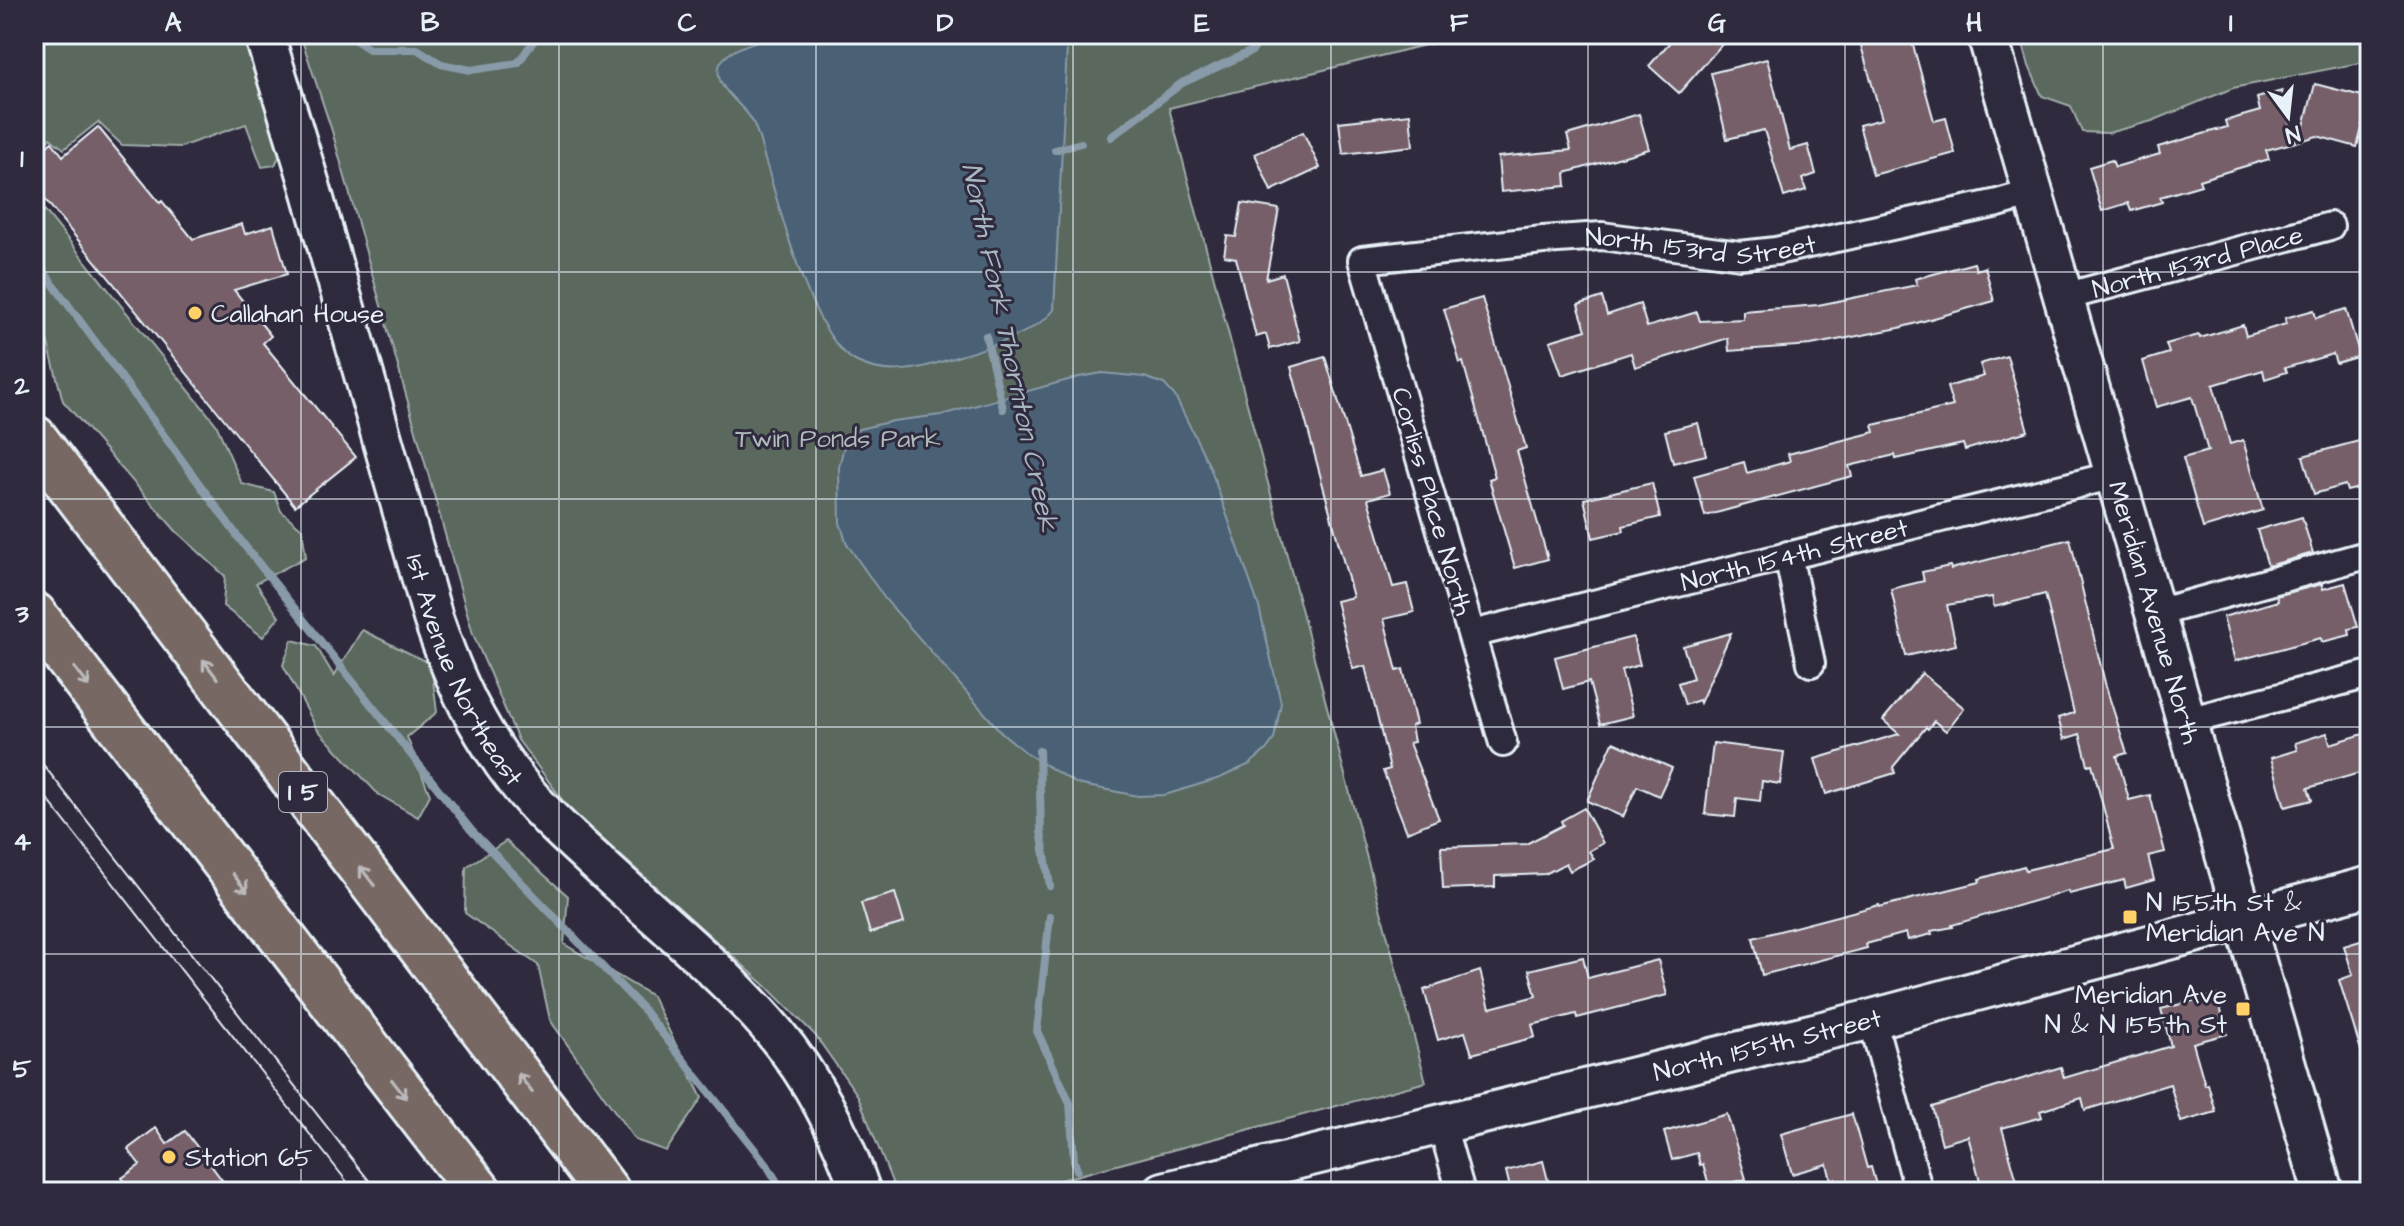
<svg xmlns="http://www.w3.org/2000/svg" width="2404" height="1226" viewBox="0 0 2404 1226" font-family="'Architects Daughter',sans-serif">
<style>
.green{fill:#5a675d;stroke:#a1acaa;stroke-width:2}
.water{fill:#4a6174;stroke:#899ba9;stroke-width:2}
.lines{fill:none;stroke-linecap:round;stroke-linejoin:round}
.stream{stroke:#899ba9;stroke-width:8}
.building{fill:#765e68;stroke:#e8f1f8;stroke-width:2}
.street-casing{stroke:#e8f1f8;stroke-width:32}
.secondary-casing{stroke:#e8f1f8;stroke-width:44}
.highway-casing{stroke:#e8f1f8;stroke-width:50}
.street{stroke:#2f2a3d;stroke-width:26}
.secondary{stroke:#2f2a3d;stroke-width:38}
.highway{stroke:#776864;stroke-width:44}
.tram{stroke:#e8f1f8;stroke-width:2}
.oneway{stroke:#bbbabd}
.grid{fill:none;stroke:#e8f1f8;stroke-width:2;stroke-opacity:0.55}
.poi-dot{fill:#ffd166;stroke:#2f2a3d;stroke-width:3}
.labels{text-anchor:middle;stroke-width:6;stroke-linejoin:round;paint-order:stroke}
.shield{fill:#2f2a3d;stroke:#b0b5c0;stroke-width:2}
.shield-label{font-size:24px;font-weight:bold;fill:#e8f1f8}
.street-label{font-size:26px;fill:#e8f1f8;stroke:#2f2a3d}
.poi-label{font-size:26px;fill:#e8f1f8;stroke:#2f2a3d;text-anchor:start}
.park-label{font-size:26px;fill:#afbaba;stroke:#2f2a3d}
.water-label{font-size:28px;font-style:italic;fill:#a9b7c3;stroke:#2f2a3d}
.neatline{fill:none;stroke:#e8f1f8;stroke-width:3}
.grid-label{font-size:26px;text-anchor:middle;font-weight:bold;fill:#e8f1f8}
</style>
<rect width="100%" height="100%" fill="#2f2a3d"/>
<filter id="ink" filterUnits="userSpaceOnUse"><feTurbulence type="fractalNoise" baseFrequency=".0125" numOctaves="2"/><feDisplacementMap in="SourceGraphic" scale="16" xChannelSelector="R" yChannelSelector="G"/><feConvolveMatrix kernelMatrix="1 2 1 2 8 2 1 2 1" color-interpolation-filters="sRGB"/></filter>
<g filter="url(#ink)">
<g class="green">
<path d="M34,34H243L283,148L275,165L262,167L246,124L180,147L122,145L98,122L64,149L50,138L34,151Z"/>
<path d="M300,34H1470L1169,108L1426,1082L1016,1192H896L858,1096L815,1035L765,985L570,810L518,740L473,634L332,131Z"/>
<path d="M2020,34H2370V67L2364,62L2233,88L2152,121L2108,133L2082,132L2071,106L2042,96L2029,66Z"/>
<path d="M34,197L216,424L242,484L274,492L281,511L302,529L306,557L256,583L279,617L263,637L223,606L225,576L176,531L63,401L44,328L34,317Z"/>
<path d="M362,630L431,664L437,712L407,737L430,795L418,817L378,794L317,729L283,665L292,640L316,646L334,676Z"/>
<path d="M506,841L568,896L564,944L652,996L702,1098L666,1151L635,1140L550,1020L538,965L465,913L466,867Z"/>
</g>
<g class="water">
<path d="M781,34H1063L1067,47L1054,310C1034,335 980,350 950,359C919,370 885,377 855,361C811,337 781,211 766,163C762,150 759,134 753,122C745,105 714,89 719,67C723,48 765,39 781,34Z"/>
<path d="M1102,373L1144,377L1164,384L1175,396L1210,467L1259,607L1281,703L1274,739L1266,750L1250,764L1220,778L1165,795L1138,796L1077,784L1029,755L1001,732L885,599L847,544L840,523L839,467L845,442L849,436L859,429L893,421L941,415L1079,377Z"/>
</g>
<g class="lines">
<g class="stream">
<path d="M346,34L369,49H417L441,64L471,70L518,63L535,39L544,34"/>
<path d="M1111,137L1182,83L1252,51L1266,34"/>
<path d="M1055,150L1081,143"/>
<path d="M34,258L244,545L471,830L642,1008L767,1165L783,1192"/>
<path d="M986,336L1003,409"/>
<path d="M1039,751L1041,831L1050,886"/>
<path d="M1050,916L1037,1031L1070,1103L1074,1161L1077,1170"/>
</g>
</g>
<g class="building">
<path d="M1677,34H1731L1679,93L1649,66Z"/>
<path d="M1876,34H1910L1934,121L1946,118L1955,153L1873,175L1859,125L1882,119L1859,39Z"/>
<path d="M1767,59L1790,150L1808,145L1816,174L1802,179L1806,190L1784,197L1764,130L1727,139L1711,73Z"/>
<path d="M2315,84L2370,98L2357,147L2317,136L2300,141Z"/>
<path d="M2282,91L2296,142L2266,150L2269,159L2199,180L2201,185L2160,197L2162,202L2131,211L2128,203L2102,211L2089,167L2112,160L2115,167L2160,154L2158,147L2227,127L2225,121L2260,111L2257,98Z"/>
<path d="M1410,114L1413,146L1343,154L1339,122Z"/>
<path d="M1639,114L1649,149L1565,173L1566,186L1501,192L1498,157L1571,150L1567,135Z"/>
<path d="M98,127L160,203L162,201L193,239L242,224L245,234L273,225L287,274L234,290L271,336L263,343L356,457L295,506L34,186V157L52,142L63,156Z"/>
<path d="M1303,132L1320,168L1271,191L1255,154Z"/>
<path d="M1242,203L1279,209L1266,279L1283,274L1300,341L1270,349L1266,334L1256,337L1236,258L1224,256L1227,236L1236,237Z"/>
<path d="M1974,263L1976,270L1985,267L1994,301L1899,328L1811,345L1729,351L1728,338L1635,367L1631,353L1562,375L1550,341L1586,330L1578,305L1602,297L1607,315L1640,304L1647,327L1697,312L1700,321L1743,319V311L1818,305L1917,285L1915,279Z"/>
<path d="M1482,298L1526,448L1517,451L1548,559L1515,568L1489,479L1495,477L1463,362L1460,363L1444,309Z"/>
<path d="M2346,309L2360,356L2336,363L2333,354L2285,368L2287,372L2265,379L2263,370L2213,385L2230,444L2243,440L2263,510L2203,528L2183,458L2208,451L2192,397L2156,407L2143,361L2169,353L2166,344L2199,335L2200,338L2243,325L2246,336L2286,324L2285,318L2314,310L2316,318Z"/>
<path d="M2007,356L2028,431L1965,450L1963,444L1896,459L1895,455L1849,466L1852,476L1705,516L1694,476L1744,462L1747,473L1790,461L1788,454L1875,432L1873,425L1953,406L1947,387L1984,376L1980,364Z"/>
<path d="M1325,357L1361,476L1383,470L1390,493L1368,499L1393,587L1407,584L1414,612L1384,619L1397,671L1403,669L1416,724L1411,726L1414,742L1409,743L1439,819L1407,832L1383,771L1390,769L1365,666L1353,669L1336,601L1353,597L1291,367Z"/>
<path d="M1698,423L1706,455L1673,463L1665,431Z"/>
<path d="M2370,438V485L2347,491L2345,485L2314,494L2303,456Z"/>
<path d="M1652,483L1660,517L1623,526L1624,531L1593,538L1584,499Z"/>
<path d="M2302,517L2313,553L2268,566L2257,530Z"/>
<path d="M2070,539L2106,687L2127,753L2117,756L2129,800L2150,795L2165,852L2148,856L2154,880L2126,888L2124,880L2069,894L2068,891L1952,925L1953,927L1931,931L1932,934L1908,940L1906,933L1866,944L1867,948L1762,975L1753,938L1879,905V907L1980,882L1979,879L2024,866L2026,870L2114,849L2092,764L2088,765L2080,734L2064,739L2058,718L2074,713L2045,594L1994,607L1992,597L1947,605L1956,645L1906,656L1891,589L1924,581L1922,572L1950,566L1951,569Z"/>
<path d="M2345,583L2358,627L2349,629L2350,635L2322,642L2321,638L2235,661L2223,617L2278,601L2276,596L2322,584L2323,589Z"/>
<path d="M1731,633L1700,703L1699,700L1685,705L1678,683L1693,678L1683,646Z"/>
<path d="M1633,637L1640,665L1621,670L1633,716L1600,724L1589,682L1563,689L1555,657Z"/>
<path d="M1922,673L1964,708L1946,731L1934,721L1928,729L1926,727L1893,767L1895,773L1826,794L1815,759L1899,734L1883,720Z"/>
<path d="M2370,732V770L2308,788L2312,800L2285,807L2271,758L2297,750L2295,743L2327,733L2330,744Z"/>
<path d="M1613,742L1672,768L1659,796L1637,786L1623,817L1587,801Z"/>
<path d="M1713,743L1784,752L1780,784L1762,781L1760,801L1737,798L1735,817L1705,814Z"/>
<path d="M1584,808L1603,843L1589,851L1594,859L1570,871L1566,863L1545,874L1495,876V887L1443,889L1441,847L1526,844L1563,825L1561,821Z"/>
<path d="M895,893L904,923L870,933L861,903Z"/>
<path d="M2370,938V1063H2365L2339,980L2353,975L2344,946Z"/>
<path d="M1583,957L1588,978L1658,960L1667,995L1577,1018L1576,1014L1532,1025L1535,1037L1472,1054L1465,1032L1438,1040L1424,990L1480,971L1490,1008L1536,996L1529,970Z"/>
<path d="M2217,995L2227,1034L2193,1043L2205,1085L2208,1084L2216,1112L2181,1122L2170,1084L2085,1110L2082,1098L2040,1111L2042,1117L2002,1128L2020,1192H1983L1968,1136L1942,1144L1932,1107L2061,1067L2064,1078L2171,1046L2161,1009Z"/>
<path d="M1727,1114L1746,1179L1710,1189L1703,1164L1700,1165L1697,1153L1672,1160L1664,1132Z"/>
<path d="M1852,1114L1867,1168L1871,1167L1878,1192H1839L1835,1179L1831,1180L1827,1164L1792,1174L1781,1134Z"/>
<path d="M156,1128L167,1144L185,1131L231,1192H133L122,1178L140,1165L128,1149Z"/>
<path d="M1543,1161L1551,1192H1511L1506,1171Z"/>
</g>
<g class="lines">
<g class="street-casing">
<g id="street">
<path id="s1" d="M2064,297L2330,226"/>
<path d="M1788,555L1811,663"/>
<path d="M2156,613L2370,554"/>
<path id="s2" d="M1472,634L2115,475"/>
<path d="M2187,721L2370,674"/>
<path id="s3" d="M1503,743L1362,260L1543,240L1602,236L1740,255L1776,251L1998,203L2033,193"/>
<path d="M1872,1019L1919,1192"/>
<path d="M1442,1125L1461,1192"/>
</g>
</g>
<g class="secondary-casing">
<g id="secondary">
<path id="s4" d="M264,34L310,185L433,618C455,682 477,730 519,784C545,817 578,845 609,874C665,925 726,975 775,1033C813,1079 842,1136 861,1192"/>
<path id="s5" d="M1987,34L2323,1192"/>
<path id="s6" d="M1163,1192L1872,1019L2370,886"/>
</g>
</g>
<g class="highway-casing">
<g id="highway">
<path d="M34,438L607,1192"/>
<path d="M34,615L479,1192"/>
</g>
</g>
<use href="#street" class="street"/>
<use href="#secondary" class="secondary"/>
<use href="#highway" class="highway"/>
<g class="tram">
<path d="M34,753L378,1192"/>
<path d="M34,782L355,1192"/>
</g>
</g>
<defs><path id="oneway-shaft" d="M-6 0H5M1.5-3L5.5 0L1.5 3" fill="none" stroke-width="1.6" stroke-linecap="round" stroke-linejoin="round" transform="scale(2)"/></defs>
<g class="oneway">
<use href="#oneway-shaft" transform="translate(210 669) rotate(-127)"/>
<use href="#oneway-shaft" transform="translate(82 677) rotate(52)"/>
<use href="#oneway-shaft" transform="translate(367 876) rotate(-127)"/>
<use href="#oneway-shaft" transform="translate(240 883) rotate(52)"/>
<use href="#oneway-shaft" transform="translate(525 1083) rotate(-127)"/>
<use href="#oneway-shaft" transform="translate(399 1089) rotate(52)"/>
</g>
</g>
<path class="grid" d="M301,34V1192M559,34V1192M816,34V1192M1073,34V1192M1331,34V1192M1588,34V1192M1845,34V1192M2103,34V1192M34,272H2370M34,499H2370M34,727H2370M34,954H2370"/>
<g class="poi-dot">
<circle cx="195" cy="313" r="8"/>
<rect x="2122" y="909" width="16" height="16" rx="4"/>
<rect x="2235" y="1001" width="16" height="16" rx="4"/>
<circle cx="169" cy="1157" r="8"/>
</g>
<g class="labels">
<rect class="shield" x="279" y="772" width="48" height="40" rx="6"/>
<g class="shield-label">
<text x="303" y="800">I 5</text>
</g>
<g class="street-label">
<text dy="9" stroke="none"><textPath href="#s3" startOffset="844">North 153rd Street</textPath></text>
<text dy="9" stroke="none"><textPath href="#s1" startOffset="138">North 153rd Place</textPath></text>
<text transform="translate(1433 501) rotate(74)" y="9">Corliss Place North</text>
<text dy="9" stroke="none"><textPath href="#s2" startOffset="332">North 154th Street</textPath></text>
<text dy="9" stroke="none"><textPath href="#s5" startOffset="602">Meridian Avenue North</textPath></text>
<text dy="9" stroke="none"><textPath href="#s4" startOffset="668">1st Avenue Northeast</textPath></text>
<text dy="9" stroke="none"><textPath href="#s6" startOffset="622">North 155th Street</textPath></text>
</g>
<g class="poi-label">
<text x="211" y="322">Callahan House</text>
<text x="2146" y="911">N 155th St &amp;<tspan x="2146" dy="30">Meridian Ave N</tspan></text>
<text x="2227" y="1003" text-anchor="end">Meridian Ave<tspan x="2227" dy="30">N &amp; N 155th St</tspan></text>
<text x="185" y="1166">Station 65</text>
</g>
<g class="park-label">
<text x="838" y="447">Twin Ponds Park</text>
</g>
<g class="water-label">
<text transform="translate(1011 347) rotate(78)" y="10">North Fork Thornton Creek</text>
</g>
</g>
<rect width="2404" height="1226" fill="none" stroke="#2f2a3d" stroke-width="88"/>
<g transform="translate(2288 116) rotate(165)" stroke="#2f2a3d" stroke-width="6" paint-order="stroke">
<path d="M0-6L14 30L0 20L-14 30Z" fill="#e8f1f8"/>
<text y="-12" font-size="22" font-weight="bold" text-anchor="middle" fill="#e8f1f8">N</text>
</g>
<rect x="44" y="44" width="2316" height="1138" class="neatline"/>
<g class="grid-label">
<text x="173" y="31">A</text>
<text x="430" y="31">B</text>
<text x="687" y="31">C</text>
<text x="945" y="31">D</text>
<text x="1202" y="31">E</text>
<text x="1459" y="31">F</text>
<text x="1717" y="31">G</text>
<text x="1974" y="31">H</text>
<text x="2231" y="31">I</text>
<text x="22" y="167">1</text>
<text x="22" y="394">2</text>
<text x="22" y="622">3</text>
<text x="22" y="850">4</text>
<text x="22" y="1077">5</text>
</g>
</svg>
